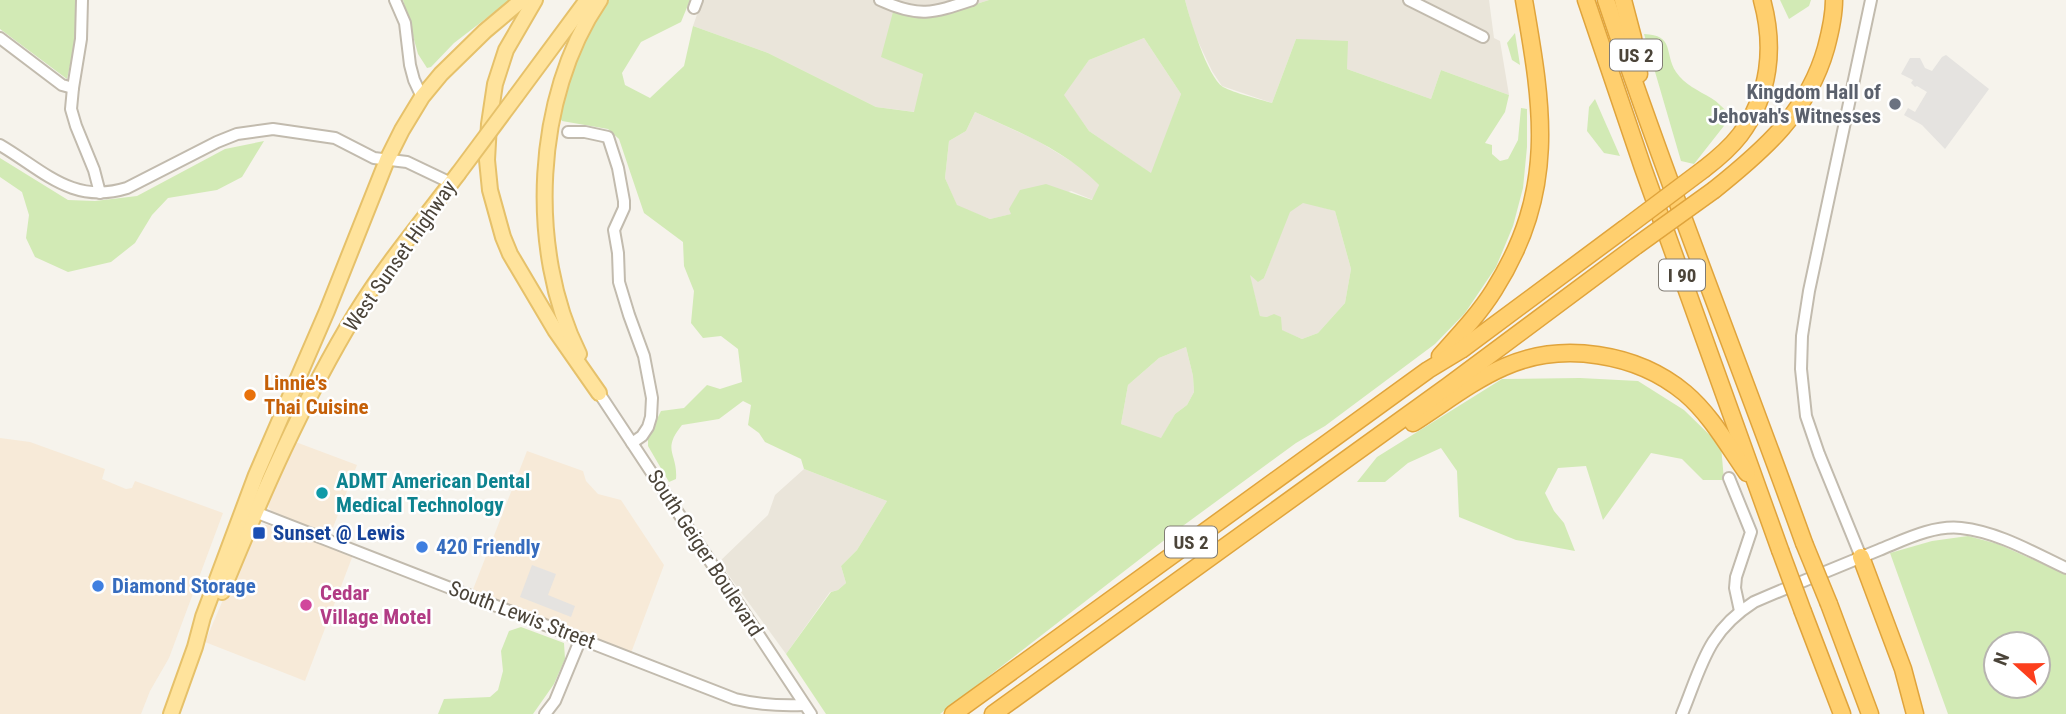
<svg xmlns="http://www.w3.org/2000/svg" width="2066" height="714" viewBox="0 0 2066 714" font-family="'Roboto Condensed',sans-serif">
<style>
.residential{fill:#eae5da}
.commercial{fill:#f7ead8}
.green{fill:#d2eab5;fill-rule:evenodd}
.parking{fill:#e5e3e0}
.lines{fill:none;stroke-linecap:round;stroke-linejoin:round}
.minor-casing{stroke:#c2bbae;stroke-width:14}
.major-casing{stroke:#e6c16a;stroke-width:18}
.highway-casing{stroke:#e0a43c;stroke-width:19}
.minor{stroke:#fff;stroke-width:10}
.major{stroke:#ffe39c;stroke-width:14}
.highway{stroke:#ffcf6e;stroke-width:16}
.major-bridge-casing{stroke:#e6c16a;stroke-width:18;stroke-linecap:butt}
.highway-bridge-casing{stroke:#e0a43c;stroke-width:19;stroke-linecap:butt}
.major-bridge{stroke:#ffe39c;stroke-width:14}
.highway-bridge{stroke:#ffcf6e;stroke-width:16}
.worship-dot{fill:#6b7280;stroke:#fff;stroke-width:2.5}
.food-dot{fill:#e8710a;stroke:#fff;stroke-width:2.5}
.culture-dot{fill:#0f9aa8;stroke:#fff;stroke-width:2.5}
.transit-dot{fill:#1a4fb4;stroke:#fff;stroke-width:2.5}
.shop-dot{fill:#3f7fe0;stroke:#fff;stroke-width:2.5}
.hotel-dot{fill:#d1479c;stroke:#fff;stroke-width:2.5}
.labels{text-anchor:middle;stroke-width:5;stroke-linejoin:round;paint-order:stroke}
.shield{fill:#fff;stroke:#817c74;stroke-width:2}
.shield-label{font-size:19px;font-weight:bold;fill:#4b4439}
.worship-label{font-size:21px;font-weight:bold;fill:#5b616d;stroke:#fff;text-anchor:end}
.street-label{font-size:21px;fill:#4b4439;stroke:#fff}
.food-label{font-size:21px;font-weight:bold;fill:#c56008;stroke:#fff;text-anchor:start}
.culture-label{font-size:21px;font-weight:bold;fill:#0d838f;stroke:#fff;text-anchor:start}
.transit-label{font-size:21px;font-weight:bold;fill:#164399;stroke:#fff;text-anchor:start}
.shop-label{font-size:21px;font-weight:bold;fill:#366cbe;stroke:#fff;text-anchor:start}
.hotel-label{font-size:21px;font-weight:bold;fill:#b23c85;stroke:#fff;text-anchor:start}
</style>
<rect width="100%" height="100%" fill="#f6f3ec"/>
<g class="residential">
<path d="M702,0H989L945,14L918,17L923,74L915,112L876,107L768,53L693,26Z"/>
<path d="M1185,0H1489L1494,38L1500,41L1509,95L1441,70L1431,99L1347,69L1296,39L1272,103L1222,86L1212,71L1194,33Z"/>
<path d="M1144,38L1181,94L1152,174L1089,131L1063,95L1089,60Z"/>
<path d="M975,112L1038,141L1084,169L1099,185L1093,200L1071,191L1012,214L990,219L957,206L945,178L949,141L966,131Z"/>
<path d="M1303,202L1335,211L1351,269L1345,303L1318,333L1302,339L1281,330L1267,317L1260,316L1249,274L1264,278L1289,212Z"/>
<path d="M1186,347L1193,376L1194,392L1187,405L1175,414L1161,439L1121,424L1128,385L1159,358Z"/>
<path d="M804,469L887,501L857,550L841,566L846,583L838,590L830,592L786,654L719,562L768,515L775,495Z"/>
</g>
<g class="commercial">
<path d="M0,438L30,442L105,469L102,479L126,489L132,488L135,481L223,513L169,658L150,691L141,714H0Z"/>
<path d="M293,441L357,465L329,538L275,515L269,508L268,502Z"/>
<path d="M527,451L583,471L586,481L598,494L621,500L664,565L631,653L472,592Z"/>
<path d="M260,525H268L353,555L305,681L205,642L231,581L256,527Z"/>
</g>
<g class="green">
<path d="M0,0H77L76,39L67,79L0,29Z"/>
<path d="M403,0H510L454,43L431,67L427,68L418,54Z"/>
<path d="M607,0H690L681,22L641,42L622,73L625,85L650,98L684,66L693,26L768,53L876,107L914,112L923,74L881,57L893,12L918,17L945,14L989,0H1185C1190,19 1207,76 1223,87C1234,93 1259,99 1272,103L1296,39L1348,41L1347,69L1431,99L1441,70L1509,95L1505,112L1485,143L1492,145V154L1500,161L1508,159L1518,140L1521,108L1527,109V147L1523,188L1513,226L1496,267L1465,313L1435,344L1325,426L1296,443L1180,528L940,714H826L786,654L831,592L838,590L846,583L841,566L857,550L887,501L804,469L801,459L765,442L759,433L748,425L751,405L743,401L719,419L682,425C661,451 678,453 676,479L669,482L648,446V437L661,411L684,408L707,385L720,389L742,382L738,349L721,336L703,338L691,323L694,291L684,266L683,242L644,213L619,139L608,129L562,121L558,115C570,71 582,38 607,0ZM1144,38L1181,94L1151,173L1089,131L1064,95L1089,60ZM975,112C1019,132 1065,150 1099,185L1092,200L1046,184L1020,190L1009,209L1011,214L990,219L957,205L945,178L949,141L966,131ZM1303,203L1335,211L1351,269L1345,303L1318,333L1302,339L1282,330L1281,317L1274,314L1267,317L1260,316L1250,275L1258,282L1264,278L1290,212ZM1186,347L1193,376L1194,392L1187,405L1175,414L1161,438L1121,424L1128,385L1159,358Z"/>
<path d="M1780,0H1811L1809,6L1789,19Z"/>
<path d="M1515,33L1520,65L1512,60L1507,43Z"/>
<path d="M1644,34C1675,35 1664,53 1676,72C1684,84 1699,91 1711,98C1718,102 1723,108 1728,113L1727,122L1694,164L1681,161Z"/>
<path d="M1595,99L1620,156L1604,153L1587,131L1589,107Z"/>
<path d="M264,141L242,177L217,190L168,198L152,215L135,243L111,262L68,272L35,257L26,238L29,215L22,192L0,177V158L68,200L95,201L137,196L225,149Z"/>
<path d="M1580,378L1638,381L1684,410L1721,446L1724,480H1703L1682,459L1651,453L1603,520L1586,466L1558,468L1545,493L1554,511L1564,523L1575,551L1516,540L1459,517L1457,471L1441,448L1408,463L1385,482H1357L1377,457L1502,379Z"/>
<path d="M1968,536L1998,544L2066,574V714H1948L1890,553L1932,541ZM1996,644H2038V686H1996Z"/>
<path d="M521,627L564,643L565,659L554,684L533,714H438L444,699L490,697L498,690L503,671L501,651L509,631Z"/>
</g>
<g class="parking">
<path d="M1946,55L1989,89L1945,149L1922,125L1904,115L1908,108L1915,112L1927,92L1917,86L1915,87L1911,83L1913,80L1901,74L1910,58H1920L1925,68L1932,71L1942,57Z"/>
<path d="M532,565L556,574L548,595L575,606L571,617L520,597Z"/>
</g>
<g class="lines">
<g class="minor-casing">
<g id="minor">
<path d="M82,0L81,39L73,88L71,109L76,126L94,170L100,193"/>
<path d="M395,0L405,23L410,65L414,80L422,97"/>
<path d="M880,0C919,18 933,13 972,0"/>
<path d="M1409,0L1483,37"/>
<path d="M694,8L697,0"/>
<path d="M0,38L62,85L73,88"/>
<path d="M568,132H585L608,137L618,168L624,201V208L614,230L618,253L619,282L629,315L644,356L652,398L651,417L648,427L642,436L632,443"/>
<path d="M0,145C43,170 72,205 127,188L217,142L237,134L273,129L335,138L374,158L407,162L451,183"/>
<path d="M599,393L811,714"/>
<path d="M1729,478L1751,532L1736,577L1735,588L1740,611"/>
<path d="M250,510L735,699C759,705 780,706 804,705"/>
<path d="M1861,557L1819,454L1806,416L1801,369L1802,336L1809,291L1871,0"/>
<path d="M545,714L555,701L581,638"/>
<path d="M1682,714C1702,665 1707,632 1754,602C1796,584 1837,567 1879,550C1904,540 1933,525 1961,528C1998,532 2032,552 2066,568"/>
</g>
</g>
<g class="major-casing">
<g id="major">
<path d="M535,0L506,50L495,84L489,124L487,160L490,190L503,237L510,254L555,330L599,393"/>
<path d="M516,96L587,0"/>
<path d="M579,354C527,250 534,96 600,0"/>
<path d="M222,592C261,497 303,400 356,313C386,264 423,220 458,174"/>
<path d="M171,714L195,647L203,617L256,475L327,311L387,160L402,130L422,97L441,74L485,31L522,0"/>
</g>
</g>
<g class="highway-casing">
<g id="highway">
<path d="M1586,0L1643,168L1780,550"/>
<path d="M1606,0C1667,183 1739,362 1804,543"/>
<path d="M1623,0L1633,38L1639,74"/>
<path d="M1704,169C1717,159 1730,148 1740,135C1770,95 1775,47 1762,0"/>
<path d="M1714,190C1764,150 1808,112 1826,48C1830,33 1834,16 1834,0"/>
<path d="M1440,356C1459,335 1479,314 1494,290C1557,190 1543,109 1524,0"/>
<path d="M1413,423C1443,404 1472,381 1504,367C1562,341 1637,353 1685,393C1711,415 1728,446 1747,473"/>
<path d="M1861,557L1903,669L1915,714"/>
<path d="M1829,604L1870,714"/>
<path d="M1803,612L1842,714"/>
<path d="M953,714L1428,370L1461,350L1624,229"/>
<path d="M993,714L1448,386L1636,246"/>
</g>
</g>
<use href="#minor" class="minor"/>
<use href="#major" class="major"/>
<use href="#highway" class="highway"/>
<g class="major-bridge-casing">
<path id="major-bridge" d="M458,174L516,96"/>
</g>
<g class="highway-bridge-casing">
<g id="highway-bridge">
<path d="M1624,229L1704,169"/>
<path d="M1636,246L1714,190"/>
<path d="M1804,543L1829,604"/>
<path d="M1780,550L1803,612"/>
</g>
</g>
<use href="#major-bridge" class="major-bridge"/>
<use href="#highway-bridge" class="highway-bridge"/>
</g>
<circle class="worship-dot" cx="1895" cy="104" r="7"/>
<circle class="food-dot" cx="250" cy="395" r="7"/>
<circle class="culture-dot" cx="322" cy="493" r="7"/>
<rect class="transit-dot" x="252" y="526" width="14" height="14" rx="3.5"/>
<g class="shop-dot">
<circle cx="422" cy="547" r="7"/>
<circle cx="98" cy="586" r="7"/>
</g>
<circle class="hotel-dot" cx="306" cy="605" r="7"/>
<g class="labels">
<g class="shield">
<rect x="1610" y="39.5" width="52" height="31" rx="5"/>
<rect x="1659" y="259.5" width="46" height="31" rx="5"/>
<rect x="1165" y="526.5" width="52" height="31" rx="5"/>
</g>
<g class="shield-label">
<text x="1636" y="62">US 2</text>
<text x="1682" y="282">I 90</text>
<text x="1191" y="549">US 2</text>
</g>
<g class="worship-label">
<text x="1881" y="99">Kingdom Hall of<tspan x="1881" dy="24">Jehovah's Witnesses</tspan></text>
</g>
<g class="street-label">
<text transform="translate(400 256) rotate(-55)" y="7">West Sunset Highway</text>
<text transform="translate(705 553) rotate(57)" y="7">South Geiger Boulevard</text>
<text transform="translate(522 615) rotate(21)" y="7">South Lewis Street</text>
</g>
<g class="food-label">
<text x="264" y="390">Linnie's<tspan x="264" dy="24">Thai Cuisine</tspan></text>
</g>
<g class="culture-label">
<text x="336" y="488">ADMT American Dental<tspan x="336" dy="24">Medical Technology</tspan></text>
</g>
<g class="transit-label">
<text x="273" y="540">Sunset @ Lewis</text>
</g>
<g class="shop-label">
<text x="436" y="554">420 Friendly</text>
<text x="112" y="593">Diamond Storage</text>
</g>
<g class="hotel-label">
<text x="320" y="600">Cedar<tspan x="320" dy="24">Village Motel</tspan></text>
</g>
</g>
<g transform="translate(2017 665) rotate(291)"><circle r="33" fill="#ffffff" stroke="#b7b4b0" stroke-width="2"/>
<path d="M0-5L12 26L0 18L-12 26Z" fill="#fc3f1d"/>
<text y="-10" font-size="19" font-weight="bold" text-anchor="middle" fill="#4b4439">N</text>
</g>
</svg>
